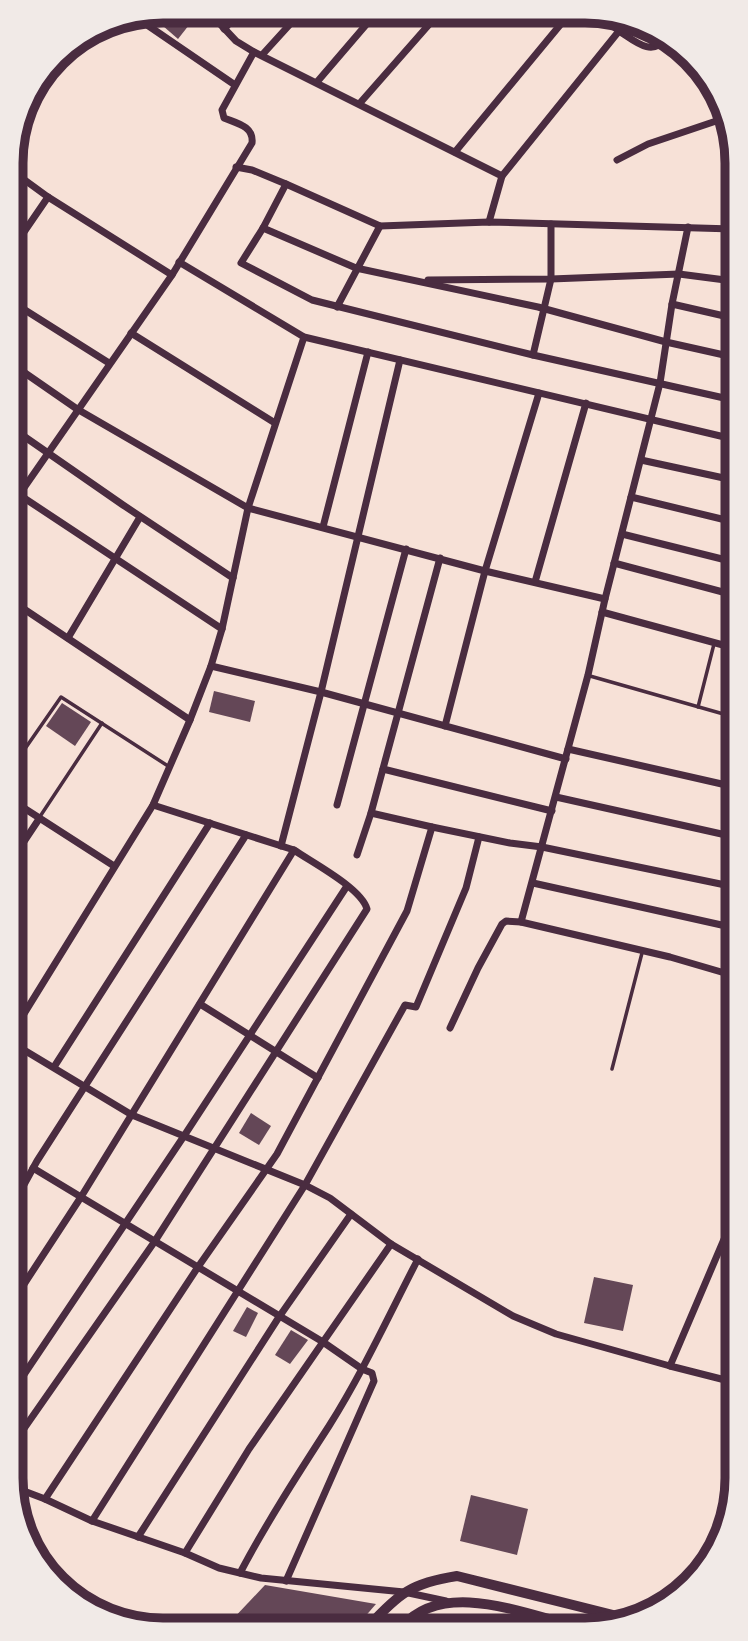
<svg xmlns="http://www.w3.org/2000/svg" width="748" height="1641" viewBox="0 0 748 1641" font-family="Jost,sans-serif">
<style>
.building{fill:#644757}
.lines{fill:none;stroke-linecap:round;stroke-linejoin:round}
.service{stroke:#4a2c40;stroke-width:3.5}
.minor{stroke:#4a2c40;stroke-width:7}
.secondary{stroke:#4a2c40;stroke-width:10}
.rim{fill:none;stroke:#4a2c40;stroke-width:9}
</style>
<rect width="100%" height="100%" fill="#f7e1d7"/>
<g class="building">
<path d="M163,10L200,11L178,39L155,19Z"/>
<path d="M214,691L255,701L250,722L209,712Z"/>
<path d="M62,703L91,722L75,746L46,726Z"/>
<path d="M251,1113L271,1126L259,1145L239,1133Z"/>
<path d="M594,1277L633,1285L623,1331L584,1323Z"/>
<path d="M247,1307L258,1313L246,1337L233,1331Z"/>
<path d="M291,1330L308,1340L290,1364L275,1355Z"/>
<path d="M471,1495L528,1509L517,1555L460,1541Z"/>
<path d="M265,1585L376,1604L356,1627H245L230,1622Z"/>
</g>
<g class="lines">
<g class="service">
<path d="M590,676L734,717"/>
<path d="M698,707L714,644"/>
<path d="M13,766L61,697L168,766"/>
<path d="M39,818L102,723"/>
<path d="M612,1069L642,953"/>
<path d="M735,1380L737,1372"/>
</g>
<g class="minor">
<path d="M208,11L236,41L254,52L502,176L489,222"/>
<path d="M134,16L235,85"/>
<path d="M224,29L241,11"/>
<path d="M619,31C635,41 651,57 666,39"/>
<path d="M262,55L302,11"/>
<path d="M317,82L377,12"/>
<path d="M360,103L440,12"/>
<path d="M455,152L570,13"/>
<path d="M617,160L648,144L728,117"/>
<path d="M236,167L252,170L286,184L380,226L489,222L733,229"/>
<path d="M11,170L48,197L172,275"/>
<path d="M502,176L619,31L597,13"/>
<path d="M286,184L263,228L241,263L312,300L533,355L733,400"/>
<path d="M263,228L356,268L538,307L666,342L733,357"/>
<path d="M11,251L48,197"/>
<path d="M179,262L304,337L733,439"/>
<path d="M428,280L551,279L679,274L733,281"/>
<path d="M672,304L733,318"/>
<path d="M337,307L380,226"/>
<path d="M25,310L109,363"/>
<path d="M131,333L275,423"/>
<path d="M533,355L551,279V224"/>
<path d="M12,364L77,409L248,508L485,571L605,599L588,675L521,922"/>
<path d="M12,428L123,505L233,578"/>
<path d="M641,460L733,480"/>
<path d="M12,490L222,629"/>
<path d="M631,497L734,522"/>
<path d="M12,505L172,275L252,143C254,126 236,123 224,118L222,110L254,52"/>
<path d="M323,527L368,352"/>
<path d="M622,534L734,562"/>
<path d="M614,563L734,595"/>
<path d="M535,582L586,403"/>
<path d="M605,599L660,383L672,304L688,227"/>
<path d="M12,601L190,720"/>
<path d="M602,612L734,648"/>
<path d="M68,638L140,517"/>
<path d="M211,666L321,692L566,759"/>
<path d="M445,726L485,571L539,393"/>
<path d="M568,749L735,787"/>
<path d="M383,769L552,811"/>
<path d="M556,797L735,837"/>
<path d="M13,801L114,866"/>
<path d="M153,805L294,850L81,1197L323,1342L249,1449L185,1553L219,1568L261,1578L404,1592L446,1601"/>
<path d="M337,805L406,549"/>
<path d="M432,827L510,843L542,847L735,887"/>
<path d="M281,846L321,692L400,360"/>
<path d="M357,855L371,813L440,558"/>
<path d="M13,858L39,819"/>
<path d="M533,883L735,928"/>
<path d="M200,1004L318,1078"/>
<path d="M450,1028L478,968L502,924L506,921L521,922L670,957L735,976"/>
<path d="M14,1030L153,805L190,720L211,666L222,629L248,508L304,337"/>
<path d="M14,1044L132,1115L305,1185L330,1198L391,1244L513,1316L556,1334L670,1366"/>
<path d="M54,1067L210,823"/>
<path d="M15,1201L37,1161L246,835"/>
<path d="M736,1211L670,1366L737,1383"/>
<path d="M15,1298L81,1197L33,1168"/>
<path d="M15,1388L184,1136L347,886"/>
<path d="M16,1440L155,1241L367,909C361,888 313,863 294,850"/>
<path d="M16,1488L45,1499L92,1521L185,1553"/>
<path d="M45,1499L198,1267L277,1154L407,911L432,827L371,813"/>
<path d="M92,1521L305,1185L405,1005L416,1007L466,888L479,837"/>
<path d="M138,1537L279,1317L351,1214"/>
<path d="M240,1573C267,1522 298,1474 329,1426C363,1372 389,1315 418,1259"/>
<path d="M286,1581L374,1381L372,1373L362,1369L323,1342L391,1244"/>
</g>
<g class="secondary">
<path d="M369,1626C399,1593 412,1583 457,1576L633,1620"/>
<path d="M403,1626C443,1580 522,1613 571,1625"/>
</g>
</g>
<path d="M0 0H748V1641H0ZM163 23H585A140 140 0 0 1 725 163V1478A140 140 0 0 1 585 1618H163A140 140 0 0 1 23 1478V163A140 140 0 0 1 163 23Z" fill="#f1eae7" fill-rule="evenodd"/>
<path class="rim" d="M163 23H585A140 140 0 0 1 725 163V1478A140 140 0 0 1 585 1618H163A140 140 0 0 1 23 1478V163A140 140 0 0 1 163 23Z"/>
</svg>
